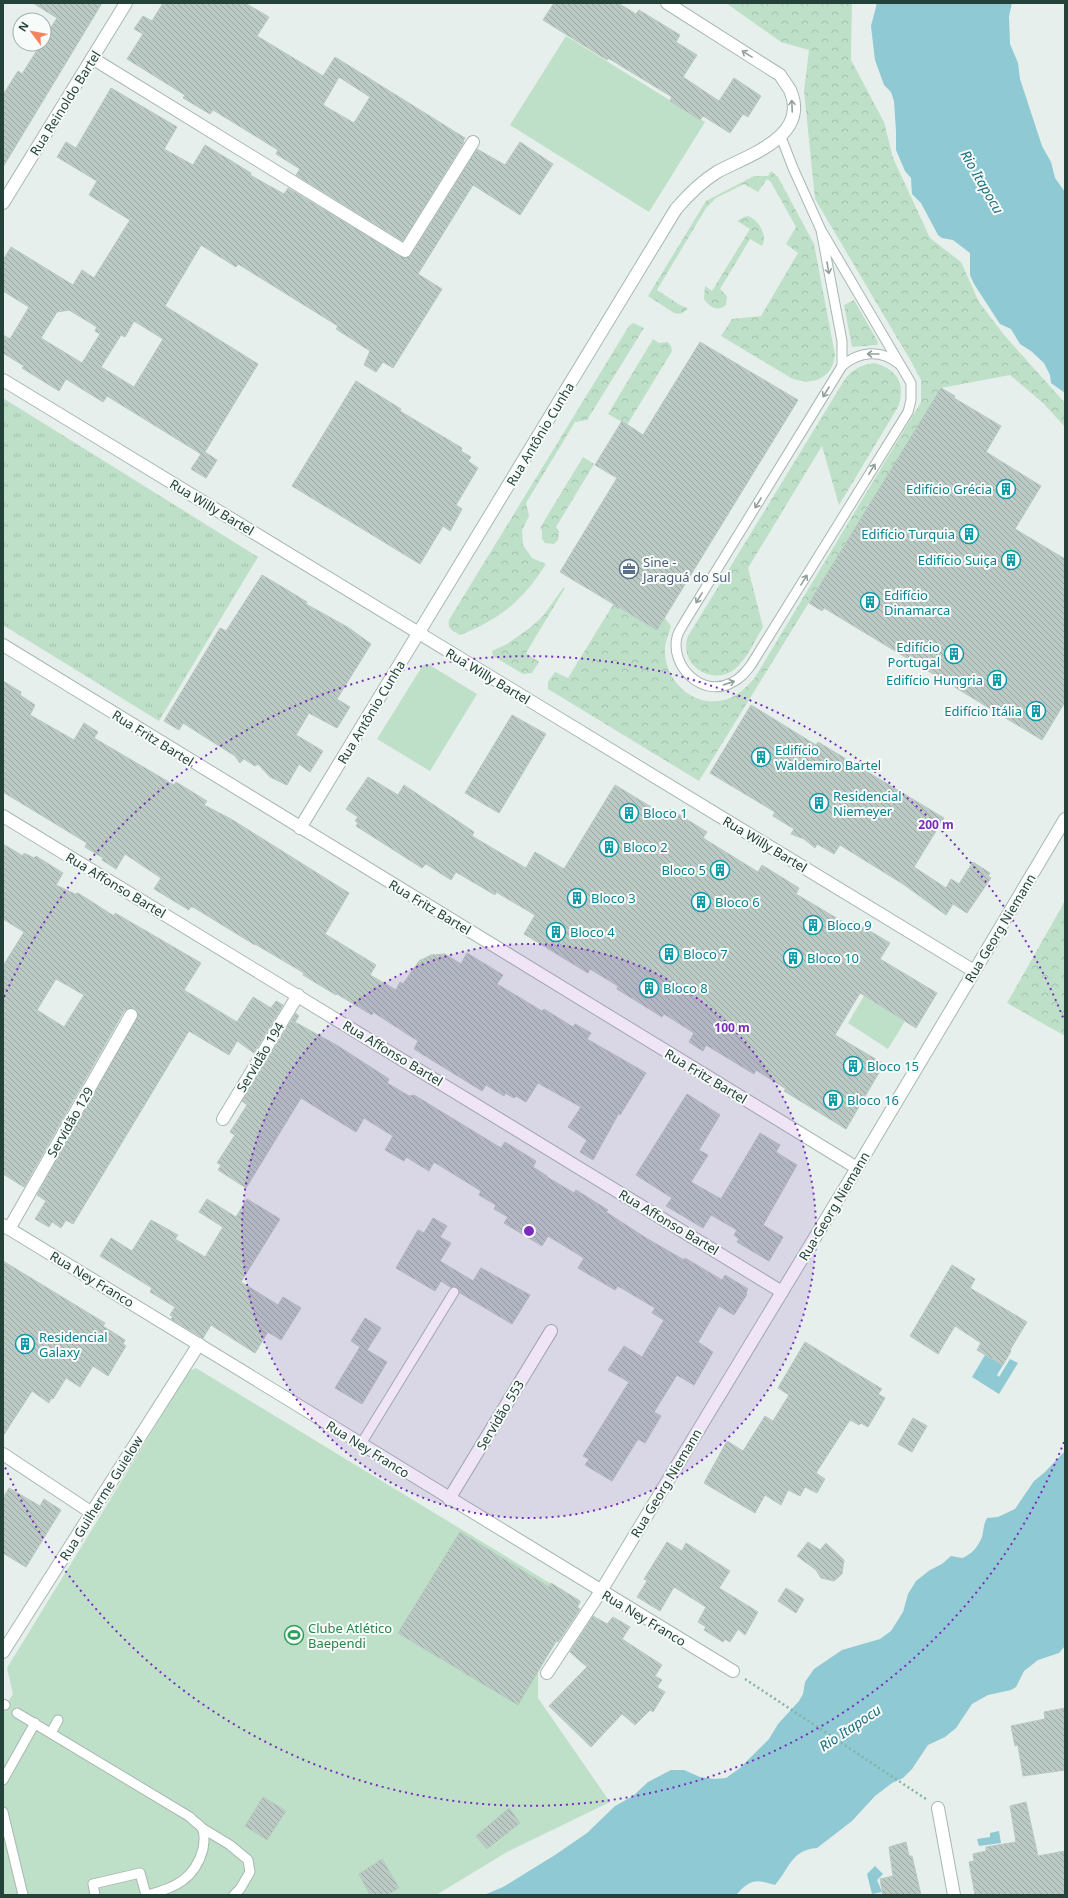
<svg xmlns="http://www.w3.org/2000/svg" width="1068" height="1898" viewBox="0 0 1068 1898" font-family="'Noto Sans',sans-serif">
<style>
.grass{fill:url(#grass-tufts)}
.forest{fill:url(#forest-crowns)}
.pitch{fill:#bfe0c8}
.water{fill:#8ec9d4}
.building{fill:url(#building-back-hatch);stroke:#b8c9c2;fill-rule:evenodd}
.lines{fill:none;stroke-linecap:round;stroke-linejoin:round}
.service-casing{stroke:#a8b8b2;stroke-width:11}
.minor-casing{stroke:#a8b8b2;stroke-width:14}
.path{stroke:#86b3a5;stroke-width:2.5;stroke-dasharray:2 3;stroke-linecap:butt}
.service{stroke:#fff;stroke-width:9}
.minor{stroke:#fff;stroke-width:12}
.oneway{stroke:#92a09c}
.ring{fill:none;stroke:#7b2cbf;stroke-width:2;stroke-dasharray:2 4}
.labels{text-anchor:middle;stroke-width:4;stroke-linejoin:round;paint-order:stroke}
.street-label{font-size:13px;fill:#24423a;stroke:#f7fbf9}
.culture-label{font-size:13px;fill:#0d838f;stroke:#f7fbf9;text-anchor:start}
.service-label{font-size:13px;fill:#4e5e75;stroke:#f7fbf9;text-anchor:start}
.leisure-label{font-size:13px;fill:#27864d;stroke:#f7fbf9;text-anchor:start}
.water-label{font-size:14px;font-style:italic;fill:#1c6f80;stroke:#f7fbf9}
.centre{fill:#7b2cbf;stroke:#f7fbf9;stroke-width:2}
.ring-label{font-size:12px;text-anchor:middle;font-weight:bold;fill:#7b2cbf;stroke:#f7fbf9;stroke-width:4;stroke-linejoin:round;paint-order:stroke}
</style>
<defs>
<pattern id="grass-tufts" width="24" height="20" patternUnits="userSpaceOnUse"><rect width="24" height="20" fill="#bfe0c8"/><path d="M3 7l-1-3M5 7V3M7 7l1-3M15 17l-1-3M17 17v-4M19 17l1-3" fill="none" stroke="#a4c1ad"/></pattern>
<pattern id="forest-crowns" width="20" height="18" patternUnits="userSpaceOnUse"><rect width="20" height="18" fill="#bfe0c8"/><path d="M2 6a3 3 0 1 1 6 0M12 15a3 3 0 1 1 6 0" fill="none" stroke="#a4c1ad"/></pattern>
<pattern id="building-back-hatch" width="6" height="6" patternUnits="userSpaceOnUse"><rect width="6" height="6" fill="#bbcac4"/><path d="M-1 5l2 2M0 0l6 6M5-1l2 2" fill="none" stroke="#98a6a0"/></pattern>
</defs>
<rect width="100%" height="100%" fill="#e6efeb"/>
<path class="grass" d="M3,398L258,557L159,721L3,625Z"/>
<g class="forest">
<path d="M726,3H852L851,60L884,122L893,158L930,238L961,262L979,302L1004,335L1065,403V427L1043,403L1010,375L941,388L699,781L548,689V682L555,672L568,678L614,603L664,617L671,626C669,633 666,640 665,647C663,679 692,708 724,700C737,697 745,688 754,679L921,402V380L912,363L815,199L804,91L809,50L781,42Z"/>
<path d="M771,171L778,177L814,244L835,355C833,378 812,387 791,378L721,336L732,319L761,316L798,253L786,244L796,227L771,182L767,179L758,192L744,184L716,198L706,208L657,290L680,305L688,308C684,313 681,315 674,313L648,296L706,201L754,176H768Z"/>
<path d="M748,216C759,220 768,236 762,246L750,239L720,289L727,296L726,305C718,312 709,307 704,299L705,286L712,291L750,229L737,221L744,217Z"/>
<path d="M854,300L878,342L877,345L852,347L844,305Z"/>
<path d="M633,323L644,328L587,420L575,422L526,503L529,516L522,530L523,545L532,558L546,564C523,600 501,619 460,635C453,631 447,629 449,620L629,326Z"/>
<path d="M653,339L659,343L668,342L671,346L672,351L627,425L608,414Z"/>
<path d="M875,363C898,370 906,384 898,407L839,505L822,446L748,568L763,627C755,640 747,659 735,669C714,686 680,667 687,639C688,635 691,631 693,628L845,379C854,368 861,365 875,363Z"/>
<path d="M583,457L594,464L556,527L559,531L558,540L554,544L545,543L542,539V530L540,528Z"/>
<path d="M563,588H565L526,653L539,662L532,673L523,674L493,656L492,651L507,644L531,627L543,616Z"/>
<path d="M1065,901V1036L1007,1003Z"/>
</g>
<g class="pitch">
<path d="M566,36L705,122L649,212L510,125Z"/>
<path d="M428,664L477,694L430,771L377,739L423,665Z"/>
<path d="M864,996L905,1021L888,1049L848,1023Z"/>
<path d="M196,1368L581,1602L538,1672V1698L610,1802L507,1852L436,1895H3V1710L13,1694L7,1668L189,1371Z"/>
</g>
<g class="water">
<path d="M877,3H1012L1009,16L1010,44L1018,63L1020,79L1042,146L1051,162L1055,178L1065,192V393L1051,383L1050,375L1044,363L1031,351L1020,344L1011,329L1000,324L974,284L970,275V253L953,240L942,238L938,235L921,203L912,194L911,178L905,171L896,150V131L894,101L891,92L884,85L875,60L871,26Z"/>
<path d="M985,1355L1003,1365L997,1375L999,1377L1010,1359L1018,1363L999,1394L972,1377Z"/>
<path d="M1065,1451V1646L1059,1653L1038,1660L1024,1671L1016,1687L1011,1690L988,1695L972,1704L956,1728L945,1737L928,1745L912,1769L903,1778L892,1783L875,1796L852,1821L817,1848C791,1850 790,1868 775,1885C755,1879 751,1879 736,1895H484L503,1887L555,1855L587,1833L615,1806L633,1796L648,1782L671,1770H684L700,1777L714,1779L726,1778L740,1768L769,1739L778,1724L799,1701L803,1694L805,1682L814,1669L842,1650L880,1639L891,1631L903,1612L908,1594L916,1581L930,1570L942,1564L951,1556L962,1558C971,1555 978,1547 982,1537C984,1530 983,1525 987,1518L998,1517L1015,1509L1034,1481L1045,1472Z"/>
<path d="M999,1831L1001,1843L979,1846L977,1839L990,1837V1833Z"/>
<path d="M875,1866L883,1874L877,1880L882,1892L872,1894L867,1874Z"/>
</g>
<g class="building">
<path d="M33,3H102L3,167V95L18,71L22,74L41,44H44V38L57,18Z"/>
<path d="M163,3H245L269,17L257,36L323,76L335,57L465,138L463,141L464,142L403,241L296,175L300,169L276,154L278,150L213,110L210,114L183,98L185,95L127,59L143,34L134,29L143,16L152,21ZM339,77L370,97L354,123L323,105Z"/>
<path d="M554,3H618L636,14L639,10L680,35L676,42L697,55L683,77L719,101L734,78L761,96L748,117L743,114L730,133L703,116L700,120L670,101L672,97L608,58L607,60L543,20Z"/>
<path d="M111,88L177,127L164,149L193,165L205,145L251,173L250,175L284,194L288,188L404,258L411,255L477,149L505,165L520,142L553,164L520,215L473,185L418,274L442,289L393,368L383,362L376,372L364,365L370,351L336,329L338,326L238,264L236,267L201,245L165,306L258,364L205,452L217,460L206,478L191,469L201,454L107,396L103,402L66,379L59,391L22,368L24,366L3,353V335L10,339L29,307L3,291V260L11,247L73,285L82,270L94,278L130,220L89,195L97,181L57,157L66,142L76,148ZM69,310L97,327L95,331L100,334L82,363L41,338L57,312ZM134,321L163,339L134,387L101,367L121,335L125,337Z"/>
<path d="M700,342L798,400L657,630L560,572L617,478L595,465L622,421L643,435Z"/>
<path d="M356,381L401,409L400,411L462,448L461,451L471,457L468,461L478,468L456,505L462,509L450,531L443,526L420,564L292,486Z"/>
<path d="M941,388L955,396L954,398L1001,426L986,452L1041,486L1015,529L1065,559V702L1042,740L824,608L822,611L809,603Z"/>
<path d="M262,575L284,588L307,602L306,604L349,628L371,644L337,699L350,707L337,728L309,713L296,735L323,751L310,772L299,764L287,785L270,777L258,764L255,766L244,759L240,763L235,756L183,723L179,730L164,721L220,628L226,631Z"/>
<path d="M3,681L21,692L20,695L35,705L30,715L74,740L84,723L98,732L94,738L174,785L176,782L207,801L204,805L231,819L349,893L325,934L376,965L370,975L396,990L400,982L403,984L419,961L431,955L445,954L461,964L467,953L503,975L497,984L542,1011L544,1009L573,1027L575,1024L591,1033L587,1039L646,1073L620,1115L619,1113L593,1160L580,1152L587,1140L568,1127L581,1107L538,1083L526,1102L516,1096L514,1098L505,1093L504,1096L486,1085L482,1091L414,1049L418,1041L373,1012L372,1015L337,994L336,995L303,975L304,973L255,944V945L193,907H190L189,910L154,889L161,878L125,854L116,869L102,860L103,858L85,847L87,843L3,792Z"/>
<path d="M751,705L816,745L818,742L944,818L914,867L946,888L951,879L959,884L973,862L990,873L988,876L991,878L967,913L953,904L946,915L903,884L840,845L834,854L817,844L815,848L804,839L791,834L794,829L773,816L775,812L710,773Z"/>
<path d="M512,715L546,734L499,813L465,793Z"/>
<path d="M368,777L398,795L404,785L474,832L472,836L526,868L535,852L564,869L615,785L666,816L670,809L707,832L703,838L758,872L762,865L799,888L796,894L850,926L853,921L890,943L880,959L937,993L916,1028L860,993L835,1035L884,1064L846,1129L784,1091L786,1089L756,1070L754,1074L706,1045L703,1051L689,1042L694,1033L664,1014L662,1017L617,989L618,986L590,969L588,973L524,934L535,915L496,892L495,895L456,872L451,880L426,864L422,868L356,826L358,823L355,821L358,817L346,809Z"/>
<path d="M3,844L23,856L24,853L34,858L36,856L63,873L56,885L75,894L78,893L114,916L115,913L134,924L201,963L184,990L237,1022L253,997L271,1008L276,1001L283,1005L254,1053L237,1041L229,1055L189,1031L73,1224L66,1220L61,1228L52,1222L49,1227L35,1219L46,1201L37,1195L138,1015L135,1009L131,1008L124,1011L24,1187L3,1174V966L24,932L3,919ZM56,979L84,995L64,1027L37,1010Z"/>
<path d="M296,1013L299,1016L295,1022L338,1046L389,1079L387,1083L409,1096L414,1095L501,1148L505,1142L536,1161L533,1167L547,1176V1177L574,1193L576,1190L608,1210L606,1212L646,1238L684,1260L685,1258L722,1280L725,1275L748,1289L746,1293L747,1294L734,1315L719,1306L698,1342L713,1352L694,1385L677,1375L654,1412L661,1416L645,1443L638,1439L612,1481L585,1465L589,1459L583,1456L629,1382L608,1370L624,1346L642,1357L664,1320L652,1313L655,1308L618,1286L615,1290L578,1268L584,1258L548,1236L542,1246L504,1223L508,1217L494,1209L496,1205L479,1195L481,1191L434,1162L429,1171L406,1157L404,1161L385,1150L393,1136L364,1118L356,1132L301,1098L246,1188L218,1170L221,1165L217,1163L235,1135L230,1132L247,1105L242,1101Z"/>
<path d="M687,1094L720,1115L699,1150L708,1155L691,1182L721,1199L760,1133L780,1145L776,1152L797,1165L763,1225L783,1237L769,1261L737,1242L739,1239L734,1235L737,1230L711,1215L703,1228L666,1206L672,1198L636,1175Z"/>
<path d="M207,1199L236,1217L247,1199L280,1219L241,1282L278,1305L283,1297L301,1308L281,1340L268,1332L255,1353L211,1325L203,1338L171,1319L173,1317L170,1315L175,1307L150,1292L152,1288L100,1256L111,1238L132,1251L151,1220L178,1235L175,1239L205,1257L223,1227L199,1212Z"/>
<path d="M433,1218L447,1226L440,1237L451,1243L440,1261L473,1281L481,1268L530,1295L512,1324L460,1293L457,1287H450L441,1281L435,1291L396,1268L418,1230L424,1233Z"/>
<path d="M3,1261L105,1323L103,1326L125,1340L123,1344L126,1346L108,1376L93,1366L80,1387L66,1378L53,1399L51,1398L49,1403L32,1391L3,1436Z"/>
<path d="M952,1265L975,1279L970,1288L1027,1322L1010,1350L1011,1351L1003,1365L977,1350L981,1343L955,1326L938,1354L910,1336Z"/>
<path d="M365,1318L381,1328L367,1350L387,1362L362,1404L335,1388L360,1347L351,1341Z"/>
<path d="M805,1342L882,1389L878,1394L885,1398L868,1427L861,1423L859,1425L850,1420L816,1473L825,1479L817,1493L805,1487L800,1496L788,1490L781,1505L765,1495L755,1513L704,1483L727,1441L743,1451L765,1416L773,1421L789,1395L778,1388Z"/>
<path d="M913,1418L927,1426L912,1452L898,1444Z"/>
<path d="M9,1488L40,1506L44,1499L61,1510L26,1567L3,1553V1498Z"/>
<path d="M460,1532L549,1587L551,1583L580,1601L577,1607L580,1609L558,1642L556,1641L518,1705L398,1633Z"/>
<path d="M667,1542L682,1551L686,1543L730,1571L719,1588L758,1612L745,1635L738,1629L730,1642L725,1639L723,1642L704,1630L706,1627L698,1622L706,1607L674,1587L660,1611L637,1597L647,1581L644,1579Z"/>
<path d="M808,1542L820,1550L826,1543L844,1560L842,1574L834,1581L821,1578L816,1570L797,1556Z"/>
<path d="M786,1588L804,1599L796,1613L778,1601Z"/>
<path d="M593,1616L607,1624L613,1617L630,1627L622,1639L662,1665L655,1676L662,1680L657,1687L665,1692L653,1712L650,1710L635,1725L622,1714L591,1747L549,1706L587,1667L570,1652Z"/>
<path d="M1065,1708V1770L1023,1776L1018,1745L1015,1746L1011,1726L1045,1719L1044,1712Z"/>
<path d="M263,1797L286,1811L267,1840L245,1826Z"/>
<path d="M1026,1802L1038,1856L1065,1851V1895H975L969,1862L974,1861L973,1854L986,1851V1847L1016,1842L1010,1806Z"/>
<path d="M509,1808L520,1823L487,1849L476,1836Z"/>
<path d="M906,1842L909,1856H912L921,1895H883L880,1879L893,1876L889,1847Z"/>
<path d="M382,1859L399,1888L387,1895H370L359,1874Z"/>
</g>
<g class="lines">
<g class="service-casing">
<g id="service">
<path d="M781,137L793,168L821,230L911,383V400L908,412L751,665C745,673 740,679 731,683C702,698 670,666 677,637C678,632 682,627 684,623L842,366V341L821,230"/>
<path d="M842,366C859,351 881,349 899,364"/>
<path d="M361,1444L454,1292"/>
<path d="M3,1704L5,1705"/>
<path d="M17,1713L190,1817C193,1821 199,1824 202,1828C205,1833 204,1843 203,1849C195,1879 175,1888 147,1895"/>
<path d="M51,1733L58,1720"/>
<path d="M3,1780L35,1723"/>
<path d="M3,1812L23,1895"/>
<path d="M202,1828L230,1845L248,1860L250,1872L240,1889L234,1895"/>
<path d="M95,1895L93,1884L140,1873L146,1895"/>
</g>
</g>
<g class="minor-casing">
<g id="minor">
<path d="M92,58L405,251L473,142"/>
<path d="M3,203L126,3"/>
<path d="M3,380L974,971"/>
<path d="M3,645L857,1168"/>
<path d="M3,816L782,1292"/>
<path d="M300,828L676,209C688,195 701,182 717,172C746,156 811,137 790,90C787,85 783,80 780,75L667,3"/>
<path d="M223,1119L298,995"/>
<path d="M3,1225L733,1671"/>
<path d="M9,1229L131,1015"/>
<path d="M3,1454L92,1513"/>
<path d="M449,1499L551,1331"/>
<path d="M3,1652L199,1344"/>
<path d="M547,1673L601,1591L857,1168L1065,819"/>
<path d="M938,1808L954,1895"/>
</g>
</g>
<path class="path" d="M745,1679L926,1799"/>
<use href="#service" class="service"/>
<use href="#minor" class="minor"/>
</g>
<defs><path id="oneway-shaft" d="M-6 0H5M1.5-3L5.5 0L1.5 3" fill="none" stroke-width="1.6" stroke-linecap="round" stroke-linejoin="round"/></defs>
<g class="oneway">
<use href="#oneway-shaft" transform="translate(747 54) rotate(-148)"/>
<use href="#oneway-shaft" transform="translate(792 106) rotate(-93)"/>
<use href="#oneway-shaft" transform="translate(828 268) rotate(80)"/>
<use href="#oneway-shaft" transform="translate(873 354) rotate(-180)"/>
<use href="#oneway-shaft" transform="translate(826 392) rotate(122)"/>
<use href="#oneway-shaft" transform="translate(872 469) rotate(-58)"/>
<use href="#oneway-shaft" transform="translate(758 503) rotate(122)"/>
<use href="#oneway-shaft" transform="translate(804 580) rotate(-58)"/>
<use href="#oneway-shaft" transform="translate(699 598) rotate(122)"/>
<use href="#oneway-shaft" transform="translate(729 683) rotate(-19)"/>
</g>
<circle cx="529" cy="1231" r="287" fill="#7b2cbf" fill-opacity=".12"/>
<g class="ring">
<circle cx="529" cy="1231" r="287"/>
<path d="M1064 1442A575 575 0 0 1 4 1465M4 997A575 575 0 0 1 1064 1020"/>
</g>
<defs>
<g id="building-ring" transform="scale(1)"><circle r="9.5" fill="#f7fbf9" stroke="#0f9aa8" stroke-width="1.5"/><path d="M-4-6H4V6H1V3H-1V6H-4ZM-2.5-4.3h1.7v1.8h-1.7ZM.8-4.3h1.7v1.8H.8ZM-2.5-1h1.7V.8h-1.7ZM.8-1h1.7V.8H.8Z" fill="#0f9aa8"/></g>
<g id="office-ring" transform="scale(1)"><circle r="9.5" fill="#f7fbf9" stroke="#5c6f8a" stroke-width="1.5"/><path d="M-6-3h4V-5.5h4V-3h4V5H-6ZM-1-4.5V-3h2v-1.5ZM-6 0V1H6V0Z" fill="#5c6f8a"/></g>
<g id="stadium-ring" transform="scale(1)"><circle r="9.5" fill="#f7fbf9" stroke="#2e9e5b" stroke-width="1.5"/><path d="M0-5a6.5 5 0 1 0 0 10a6.5 5 0 1 0 0-10ZM-3.5-1.8h7v3.6h-7Z" fill="#2e9e5b"/></g>
</defs>
<g fill-rule="evenodd">
<use href="#building-ring" x="1006" y="489"/>
<use href="#building-ring" x="969" y="534"/>
<use href="#building-ring" x="1011" y="560"/>
<use href="#office-ring" x="629" y="569"/>
<use href="#building-ring" x="870" y="602"/>
<use href="#building-ring" x="954" y="654"/>
<use href="#building-ring" x="997" y="680"/>
<use href="#building-ring" x="1036" y="711"/>
<use href="#building-ring" x="761" y="757"/>
<use href="#building-ring" x="819" y="803"/>
<use href="#building-ring" x="629" y="813"/>
<use href="#building-ring" x="609" y="847"/>
<use href="#building-ring" x="720" y="870"/>
<use href="#building-ring" x="577" y="898"/>
<use href="#building-ring" x="701" y="902"/>
<use href="#building-ring" x="813" y="925"/>
<use href="#building-ring" x="556" y="932"/>
<use href="#building-ring" x="669" y="954"/>
<use href="#building-ring" x="793" y="958"/>
<use href="#building-ring" x="649" y="988"/>
<use href="#building-ring" x="853" y="1066"/>
<use href="#building-ring" x="833" y="1100"/>
<use href="#building-ring" x="25" y="1344"/>
<use href="#stadium-ring" x="294" y="1635"/>
</g>
<g class="labels">
<g class="street-label">
<text transform="translate(65 103) rotate(-58)" y="5">Rua Reinoldo Bartel</text>
<text transform="translate(540 434) rotate(-59)" y="5">Rua Antônio Cunha</text>
<text transform="translate(212 507) rotate(31)" y="5">Rua Willy Bartel</text>
<text transform="translate(488 676) rotate(31)" y="5">Rua Willy Bartel</text>
<text transform="translate(371 712) rotate(-59)" y="5">Rua Antônio Cunha</text>
<text transform="translate(153 738) rotate(32)" y="5">Rua Fritz Bartel</text>
<text transform="translate(765 844) rotate(31)" y="5">Rua Willy Bartel</text>
<text transform="translate(116 885) rotate(31)" y="5">Rua Affonso Bartel</text>
<text transform="translate(430 907) rotate(31)" y="5">Rua Fritz Bartel</text>
<text transform="translate(1000 928) rotate(-59)" y="5">Rua Georg Niemann</text>
<text transform="translate(393 1053) rotate(31)" y="5">Rua Affonso Bartel</text>
<text transform="translate(260 1057) rotate(-59)" y="5">Servidão 194</text>
<text transform="translate(706 1076) rotate(31)" y="5">Rua Fritz Bartel</text>
<text transform="translate(70 1122) rotate(-60)" y="5">Servidão 129</text>
<text transform="translate(834 1206) rotate(-59)" y="5">Rua Georg Niemann</text>
<text transform="translate(669 1222) rotate(31)" y="5">Rua Affonso Bartel</text>
<text transform="translate(92 1279) rotate(31)" y="5">Rua Ney Franco</text>
<text transform="translate(500 1415) rotate(-59)" y="5">Servidão 553</text>
<text transform="translate(368 1449) rotate(32)" y="5">Rua Ney Franco</text>
<text transform="translate(666 1483) rotate(-59)" y="5">Rua Georg Niemann</text>
<text transform="translate(101 1498) rotate(-58)" y="5">Rua Guilherme Guielow</text>
<text transform="translate(644 1618) rotate(31)" y="5">Rua Ney Franco</text>
</g>
<g class="culture-label">
<text x="992" y="494" text-anchor="end">Edifício Grécia</text>
<text x="955" y="539" text-anchor="end">Edifício Turquia</text>
<text x="997" y="565" text-anchor="end">Edifício Suiça</text>
<text x="884" y="600">Edifício<tspan x="884" dy="15">Dinamarca</tspan></text>
<text x="940" y="652" text-anchor="end">Edifício<tspan x="940" dy="15">Portugal</tspan></text>
<text x="983" y="685" text-anchor="end">Edifício Hungria</text>
<text x="1022" y="716" text-anchor="end">Edifício Itália</text>
<text x="775" y="755">Edifício<tspan x="775" dy="15">Waldemiro Bartel</tspan></text>
<text x="833" y="801">Residencial<tspan x="833" dy="15">Niemeyer</tspan></text>
<text x="643" y="818">Bloco 1</text>
<text x="623" y="852">Bloco 2</text>
<text x="706" y="875" text-anchor="end">Bloco 5</text>
<text x="591" y="903">Bloco 3</text>
<text x="715" y="907">Bloco 6</text>
<text x="827" y="930">Bloco 9</text>
<text x="570" y="937">Bloco 4</text>
<text x="683" y="959">Bloco 7</text>
<text x="807" y="963">Bloco 10</text>
<text x="663" y="993">Bloco 8</text>
<text x="867" y="1071">Bloco 15</text>
<text x="847" y="1105">Bloco 16</text>
<text x="39" y="1342">Residencial<tspan x="39" dy="15">Galaxy</tspan></text>
</g>
<g class="service-label">
<text x="643" y="567">Sine -<tspan x="643" dy="15">Jaraguá do Sul</tspan></text>
</g>
<g class="leisure-label">
<text x="308" y="1633">Clube Atlético<tspan x="308" dy="15">Baependi</tspan></text>
</g>
<g class="water-label">
<text transform="translate(982 182) rotate(60)" y="5">Rio Itapocu</text>
<text transform="translate(850 1728) rotate(-34)" y="5">Rio Itapocu</text>
</g>
</g>
<circle cx="529" cy="1231" r="6" class="centre"/>
<g class="ring-label">
<text x="936" y="829">200 m</text>
<text x="732" y="1032">100 m</text>
</g>
<rect width="1068" height="1898" fill="none" stroke="#24423a" stroke-width="8"/>
<g transform="translate(32 32) rotate(302)"><circle r="19" fill="#f7fbf9" stroke="#a3b1ad"/>
<path d="M0-3L7 15L0 10L-7 15Z" fill="#f4845f"/>
<text y="-6" font-size="11" font-weight="bold" text-anchor="middle" fill="#24423a">N</text>
</g>
</svg>
